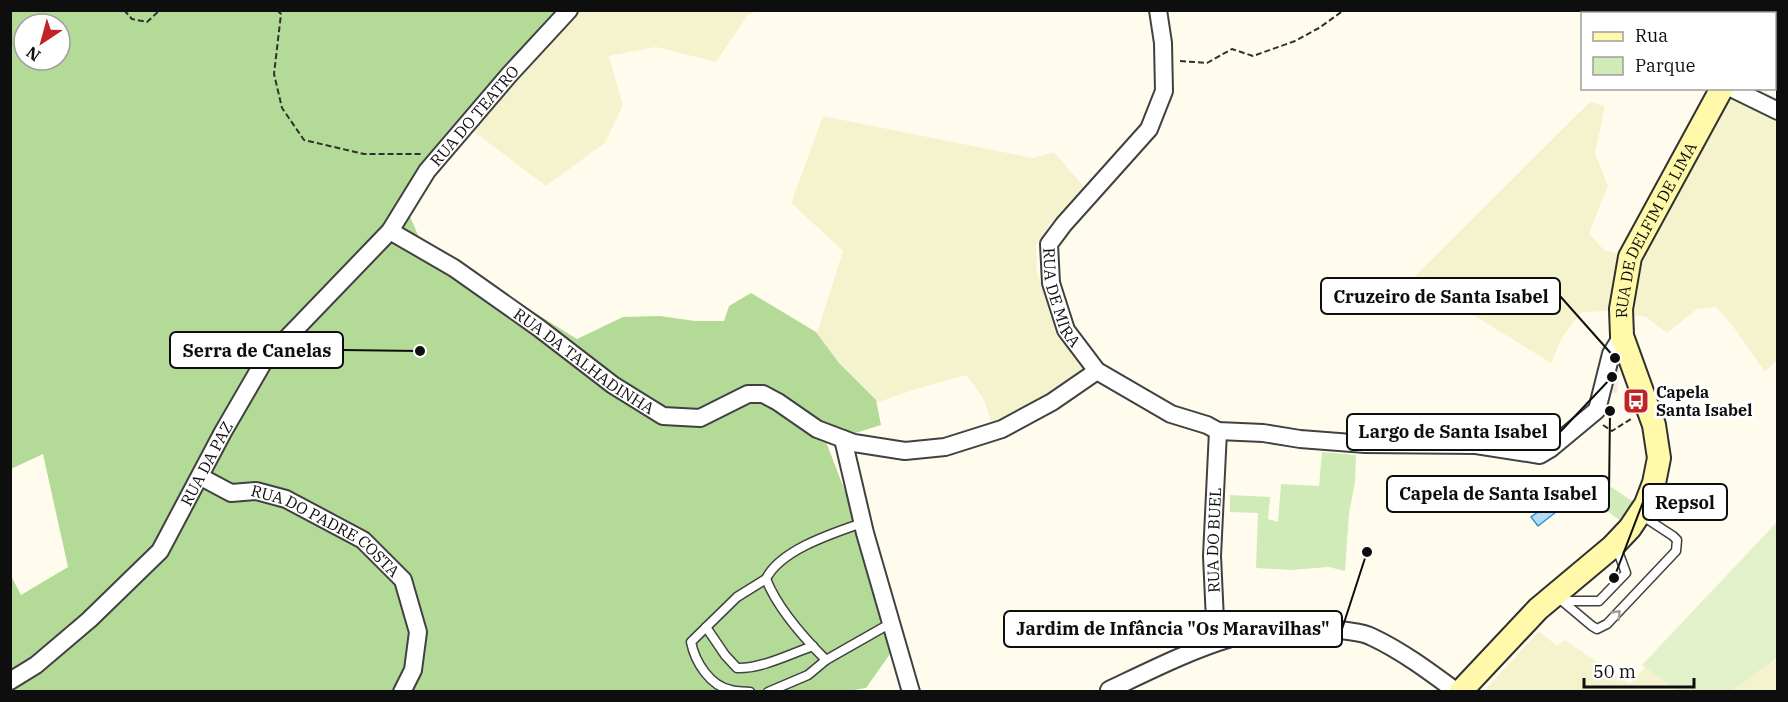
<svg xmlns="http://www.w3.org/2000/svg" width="1788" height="702" viewBox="0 0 1788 702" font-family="'IBM Plex Serif',serif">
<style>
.farmland{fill:#f5f3ce}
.green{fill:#d0eab8}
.forest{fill:#b3db97;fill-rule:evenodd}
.pitch{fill:#e2f1c9}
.plaza{fill:#efebdd}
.water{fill:#b3dbf7;stroke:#388ecf;stroke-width:1.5}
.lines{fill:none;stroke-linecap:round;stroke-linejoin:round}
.lane-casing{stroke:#414141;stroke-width:11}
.street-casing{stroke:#414141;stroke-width:20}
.secondary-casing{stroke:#303030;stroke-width:26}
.path{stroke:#303030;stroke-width:2;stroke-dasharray:6 3;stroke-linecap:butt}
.lane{stroke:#fff;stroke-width:8}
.street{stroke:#fff;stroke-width:16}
.secondary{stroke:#fff9a9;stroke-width:22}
.oneway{stroke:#9f9f9f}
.labels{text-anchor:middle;stroke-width:6;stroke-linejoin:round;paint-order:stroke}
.street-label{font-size:16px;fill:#0e0e0e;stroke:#fff}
.poi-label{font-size:16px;font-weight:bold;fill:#0e0e0e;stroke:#fff;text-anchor:start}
.leader{fill:none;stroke:#0e0e0e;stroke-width:2}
.callout-dot{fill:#0e0e0e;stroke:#fff;stroke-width:2}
.callout{fill:#fff;stroke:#0e0e0e;stroke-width:2}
.callout-label{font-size:18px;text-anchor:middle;font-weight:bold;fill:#0e0e0e}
</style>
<rect width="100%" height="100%" fill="#fffcee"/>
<g class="farmland">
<path d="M559,11H758L748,15L716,62L656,47L609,56L623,105L605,143L546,186L465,125Z"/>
<path d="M1737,94L1777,118L1778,359L1765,372L1734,328L1716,307L1697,309L1667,333L1646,317L1606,311L1582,312L1563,336L1551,363L1413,278L1591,101L1605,107L1595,153L1608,186L1589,233L1604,250L1635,259L1720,107Z"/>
<path d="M823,116L1033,158L1054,152L1084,187L1048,226L1036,245L1037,273L1065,344L1093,376L995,432L983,398L966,375L916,389L876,403L839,363L817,333L843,251L791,203Z"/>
<path d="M1539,631L1557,646L1565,640L1630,684L1645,667L1678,691L1483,692Z"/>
<path d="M1777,659V691H1730Z"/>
</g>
<g class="green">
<path d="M1322,452L1356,455L1355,483L1349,513L1345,571L1329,567L1290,570L1256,568L1258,513L1230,512V495L1270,497L1268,519L1278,522L1281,484L1319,486Z"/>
<path d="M1602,481L1635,503L1622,522L1590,498Z"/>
</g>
<path class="forest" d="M11,11H559L406,207L423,247L463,274L514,300L577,339L623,317L660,316L695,321H724L729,306L751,293L816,332L839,363L876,400L881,425L826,442L850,504L890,654L866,688L842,692L11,691L10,574L21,595L68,567L43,454L11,469ZM24,24H60V60H24Z"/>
<path class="pitch" d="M1777,522V658L1730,692L1678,691L1642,665Z"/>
<path class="plaza" d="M1614,349L1620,362L1617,393L1601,392Z"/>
<path class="water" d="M1549,504L1556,512L1538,526L1531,517Z"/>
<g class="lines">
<g class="lane-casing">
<g id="lane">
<path d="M1555,595L1592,626L1597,629L1607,624L1676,551L1677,540L1673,536L1641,515"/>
<path d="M1562,601H1599L1626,573L1616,546"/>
<path d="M706,627L725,655L737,668C761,669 790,654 813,646"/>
<path d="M826,660C804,638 777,607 766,579C780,550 833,533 862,523"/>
<path d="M750,692C744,691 737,692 731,690C710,686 695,662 691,642L737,597L766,579"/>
<path d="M768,692L808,675L826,660L891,623"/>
</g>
</g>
<g class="street-casing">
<g id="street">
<path id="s1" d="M1158,10L1163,43L1164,91L1149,129L1064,224L1049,244L1051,283L1066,330L1097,371L1171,414L1207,425L1218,431L1263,433L1300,439L1365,444L1476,445L1540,455L1550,449L1597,410L1611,354L1622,336"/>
<path d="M1597,10L1599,14"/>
<path d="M1731,88L1778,111"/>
<path id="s2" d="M390,231L454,268L539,328L613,385L663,416L700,418L748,394H763L778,402L817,429L854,443L905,451L945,447L1002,429L1052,402L1097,371"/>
<path d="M843,439L865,533L911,692"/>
<path id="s3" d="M201,477L231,493L256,491L286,499L363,540L403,580L418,632L413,670L402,692"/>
<path id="s4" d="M1216,642L1212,556L1218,431"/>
<path id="s5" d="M10,681L36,665L89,620L160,551L223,432L263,363L390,231L427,171L509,75L569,10"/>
<path d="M1109,690C1181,656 1258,614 1341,630C1351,632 1363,632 1372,637C1402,651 1430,672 1457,692"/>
</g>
</g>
<g class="secondary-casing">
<g id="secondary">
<path d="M1767,14L1769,10"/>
<path id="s6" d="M1460,692L1538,609L1612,547L1630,528L1646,504L1654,483L1659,458L1654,425L1622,336L1621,309L1630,257L1722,88"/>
</g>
</g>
<g class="path">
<path d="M124,10L132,19L147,22L160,10"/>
<path d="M277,10L281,14L274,74L282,108L304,140L364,154H422"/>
<path d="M1180,61L1207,63L1232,49L1253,56L1295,41L1319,28L1344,10"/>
<path d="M1603,425L1612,431L1631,419"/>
</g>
<use href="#lane" class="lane"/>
<use href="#street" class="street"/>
<use href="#secondary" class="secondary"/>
</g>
<defs><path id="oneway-chevron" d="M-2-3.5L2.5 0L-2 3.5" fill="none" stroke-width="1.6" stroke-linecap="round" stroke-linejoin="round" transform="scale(1.5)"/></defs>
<use class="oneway" href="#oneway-chevron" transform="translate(1617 614) rotate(-46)"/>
<defs>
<g id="bus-square" transform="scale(1.35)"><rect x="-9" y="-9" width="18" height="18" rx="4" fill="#c02426" stroke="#fff"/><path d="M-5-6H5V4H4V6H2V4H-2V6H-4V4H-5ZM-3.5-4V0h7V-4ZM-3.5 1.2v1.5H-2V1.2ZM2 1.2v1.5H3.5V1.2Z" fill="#fff"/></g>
</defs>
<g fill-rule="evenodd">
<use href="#bus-square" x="1636" y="401"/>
</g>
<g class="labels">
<g class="street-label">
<text dy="6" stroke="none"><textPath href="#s5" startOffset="740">RUA DO TEATRO</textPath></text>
<text dy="6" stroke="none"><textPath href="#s6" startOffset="555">RUA DE DELFIM DE LIMA</textPath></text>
<text dy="6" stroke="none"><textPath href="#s1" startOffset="330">RUA DE MIRA</textPath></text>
<text dy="6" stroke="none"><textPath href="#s2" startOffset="234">RUA DA TALHADINHA</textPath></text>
<text dy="6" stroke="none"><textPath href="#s5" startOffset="298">RUA DA PAZ</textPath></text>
<text dy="6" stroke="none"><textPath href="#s3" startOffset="140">RUA DO PADRE COSTA</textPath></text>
<text dy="6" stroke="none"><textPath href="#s4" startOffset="102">RUA DO BUEL</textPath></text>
</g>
<g class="poi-label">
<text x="1656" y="398">Capela<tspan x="1656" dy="18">Santa Isabel</tspan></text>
</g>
</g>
<path class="leader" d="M1615 358L1560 296M420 351L343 350M1612 377L1560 432M1610 411L1609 494M1614 578L1643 502M1367 552L1342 629"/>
<g class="callout-dot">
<circle cx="1615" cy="358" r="6"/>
<circle cx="420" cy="351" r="6"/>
<circle cx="1612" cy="377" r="6"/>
<circle cx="1610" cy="411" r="6"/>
<circle cx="1614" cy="578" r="6"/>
<circle cx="1367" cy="552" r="6"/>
</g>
<g class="callout">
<rect x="1321" y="278" width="239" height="36" rx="6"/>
<rect x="170" y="332" width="173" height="36" rx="6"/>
<rect x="1347" y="414" width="213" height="36" rx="6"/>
<rect x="1387" y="476" width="222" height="36" rx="6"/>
<rect x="1643" y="484" width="84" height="36" rx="6"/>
<rect x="1004" y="611" width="338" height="36" rx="6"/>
</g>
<g class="callout-label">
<text x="1441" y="303">Cruzeiro de Santa Isabel</text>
<text x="257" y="357">Serra de Canelas</text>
<text x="1453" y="438">Largo de Santa Isabel</text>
<text x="1498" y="500">Capela de Santa Isabel</text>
<text x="1685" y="509">Repsol</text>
<text x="1173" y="635">Jardim de Infância "Os Maravilhas"</text>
</g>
<rect width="1788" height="702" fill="none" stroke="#0e0e0e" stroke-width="24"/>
<rect x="1581" y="12" width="195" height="78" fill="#ffffff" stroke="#9f9f9f" stroke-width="1.5"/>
<rect x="1593" y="32" width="30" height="9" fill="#fff9a9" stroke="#9f9f9f" stroke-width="1.5"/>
<text x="1635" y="42" font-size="18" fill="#0e0e0e">Rua</text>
<rect x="1593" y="57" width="30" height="18" fill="#d0eab8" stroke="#9f9f9f" stroke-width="1.5"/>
<text x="1635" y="72" font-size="18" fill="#0e0e0e">Parque</text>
<g transform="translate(42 42) rotate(216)"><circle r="28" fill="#ffffff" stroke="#9f9f9f" stroke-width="1.5"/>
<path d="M0-4.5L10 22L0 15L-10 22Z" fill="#c02426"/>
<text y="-9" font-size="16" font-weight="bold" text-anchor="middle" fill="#0e0e0e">N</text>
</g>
<path d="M1584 678v9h110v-9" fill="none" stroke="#0e0e0e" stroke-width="3"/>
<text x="1593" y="678" font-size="18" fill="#0e0e0e" stroke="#ffffff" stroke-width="4.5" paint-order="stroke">50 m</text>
</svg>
